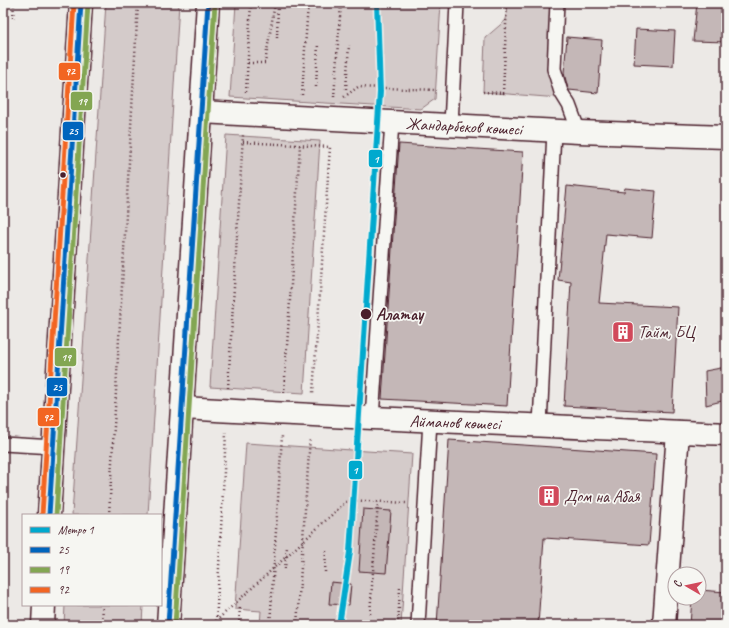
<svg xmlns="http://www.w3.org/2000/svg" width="729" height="628" viewBox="0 0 729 628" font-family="Caveat,sans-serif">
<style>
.green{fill:#d4cbca;stroke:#8f757a}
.building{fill:#c4b7b7;stroke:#4a1f2b}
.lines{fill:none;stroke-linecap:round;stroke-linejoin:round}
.lane-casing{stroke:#4a1f2b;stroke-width:16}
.street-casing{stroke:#4a1f2b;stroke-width:25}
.secondary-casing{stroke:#4a1f2b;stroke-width:25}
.path{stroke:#4a1f2b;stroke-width:2.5;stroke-dasharray:1 3;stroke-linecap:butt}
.lane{stroke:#f6f6f2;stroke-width:13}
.street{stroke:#f6f6f2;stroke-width:22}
.secondary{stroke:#f6f6f2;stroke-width:22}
.bus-1-casing{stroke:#f6f6f2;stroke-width:8}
.bus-2-casing{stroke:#f6f6f2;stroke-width:8}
.bus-3-casing{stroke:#f6f6f2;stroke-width:8}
.bus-1{stroke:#0065bd;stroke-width:5}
.bus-2{stroke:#83a652;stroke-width:5}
.bus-3{stroke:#f26522;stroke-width:5}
.metro-1-casing{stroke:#f6f6f2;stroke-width:9}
.metro-1{stroke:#00a9ce;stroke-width:6}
.bus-dot{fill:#4a1f2b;stroke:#f6f6f2;stroke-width:1.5}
.labels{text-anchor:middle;stroke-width:3.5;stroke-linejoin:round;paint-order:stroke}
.street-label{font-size:17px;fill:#4a1f2b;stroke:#f6f6f2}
.stop-label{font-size:17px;font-weight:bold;fill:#4a1f2b;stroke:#f6f6f2;text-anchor:start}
.poi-label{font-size:17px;fill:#4a1f2b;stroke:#f6f6f2;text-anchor:start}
.line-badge{stroke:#f6f6f2;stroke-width:1.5}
.badge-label{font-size:11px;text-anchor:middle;font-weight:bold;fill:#fff}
</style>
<rect width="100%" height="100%" fill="#ece9e6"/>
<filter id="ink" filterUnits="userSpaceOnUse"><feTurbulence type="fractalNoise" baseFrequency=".025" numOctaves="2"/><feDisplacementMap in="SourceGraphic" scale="8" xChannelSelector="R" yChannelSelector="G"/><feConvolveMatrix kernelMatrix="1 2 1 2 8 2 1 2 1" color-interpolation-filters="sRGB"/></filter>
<g filter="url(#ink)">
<g class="green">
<path d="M106,3H179L148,515H72Z"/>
<path d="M236,3H441L435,99L421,109L230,97Z"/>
<path d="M507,3H555L553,90L559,98L483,92L485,38L506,20Z"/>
<path d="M226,135L320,141L304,393L210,387Z"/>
<path d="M246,443L412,454L401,625H260L261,611L235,609Z"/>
<path d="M65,605H143L142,625H64Z"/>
</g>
<g class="building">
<path d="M697,3H726V42L693,41Z"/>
<path d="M636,29L675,31L673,66L634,64Z"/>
<path d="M567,37L602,40L598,93L569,90L568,89L564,73Z"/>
<path d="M399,144L523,152L507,406L382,399Z"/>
<path d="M567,186L624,192L625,188L656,191L652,238L606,234L599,303L678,307L672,412L564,406L571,282L558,280Z"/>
<path d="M726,367V400L706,405L705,371Z"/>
<path d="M449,440L656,454L649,545L544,538L538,625H437Z"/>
<path d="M363,509L391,511L386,573L359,571Z"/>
<path d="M331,582L351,584L349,605L329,604Z"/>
<path d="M699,590L726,592V625H690L692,598H699Z"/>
</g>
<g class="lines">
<g class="lane-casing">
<g id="lane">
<path d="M557,3L554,69L561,92L569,105L579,132"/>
<path d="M451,125L457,3"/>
<path d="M372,418L392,122"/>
<path d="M540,425L554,131"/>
<path d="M3,444L54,447"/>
<path d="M418,625L430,421"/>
</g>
</g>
<g class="street-casing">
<g id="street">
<path d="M201,112L579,132L726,137"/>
<path d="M183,408C364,419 545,425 726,434"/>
<path d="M664,625L678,432"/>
</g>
</g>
<g class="secondary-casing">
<g id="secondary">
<path d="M49,515L81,3"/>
<path d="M43,625L44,605"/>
<path d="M168,625L208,3"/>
</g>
</g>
<g class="path">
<path d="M13,18L14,3"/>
<path d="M277,38L278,3"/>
<path d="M248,63H265L275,3"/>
<path d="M316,87L318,43"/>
<path d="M346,89L349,45"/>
<path d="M246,92L251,3"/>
<path d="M483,92L503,93L507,3"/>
<path d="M302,95L308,3"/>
<path d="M334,97L341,3"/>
<path d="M344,97L358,87L436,90"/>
<path d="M243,142L330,147L313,393"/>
<path d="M228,388L243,135"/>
<path d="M284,393L300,145"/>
<path d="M109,515L138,3"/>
<path d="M285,569L287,547"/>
<path d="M325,572L326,550"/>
<path d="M370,614L378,502"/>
<path d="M216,621L348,500L406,503V505"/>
<path d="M102,625L103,605"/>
<path d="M216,625L226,433"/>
<path d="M239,625L240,605"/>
<path d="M270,625L282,436"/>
<path d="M297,625L310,438"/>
<path d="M398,625L400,588"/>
</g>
<use href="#lane" class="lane"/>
<use href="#street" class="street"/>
<use href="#secondary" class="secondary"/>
<g class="bus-1-casing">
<g id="bus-1">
<path d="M49,515L81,3"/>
<path d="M168,625L208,3"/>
</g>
</g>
<g class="bus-2-casing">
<g id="bus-2">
<path d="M56,515L88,3"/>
<path d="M175,625L215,3"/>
</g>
</g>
<g class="bus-3-casing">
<path id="bus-3" d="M42,515L74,3"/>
</g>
<use href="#bus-1" class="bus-1"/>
<use href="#bus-2" class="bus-2"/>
<use href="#bus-3" class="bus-3"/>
<g class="metro-1-casing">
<path id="metro-1" d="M339,625L350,552L380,92L377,3"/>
</g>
<use href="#metro-1" class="metro-1"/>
</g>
</g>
<defs>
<g id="building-square" transform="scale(1.15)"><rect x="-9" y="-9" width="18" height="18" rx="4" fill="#d1495b" stroke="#f6f6f2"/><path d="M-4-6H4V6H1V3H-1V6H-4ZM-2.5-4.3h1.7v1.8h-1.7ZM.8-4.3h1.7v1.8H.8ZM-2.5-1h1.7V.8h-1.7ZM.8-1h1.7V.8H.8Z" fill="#fff"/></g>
</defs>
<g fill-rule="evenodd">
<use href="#building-square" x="623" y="332"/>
<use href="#building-square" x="549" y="496"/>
</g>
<g class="bus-dot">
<circle cx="63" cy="175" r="3.5"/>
<circle cx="366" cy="314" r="6"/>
</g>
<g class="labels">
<g class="street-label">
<text transform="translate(464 126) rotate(3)" y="6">Жандарбеков көшесі</text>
<text transform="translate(455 422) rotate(2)" y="6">Айманов көшесі</text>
</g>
<g class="stop-label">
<text x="376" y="320">Алатау</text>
</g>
<g class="poi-label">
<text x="638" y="338">Тайм, БЦ</text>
<text x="564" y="502">Дом на Абая</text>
</g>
</g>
<g class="line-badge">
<rect x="58" y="62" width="23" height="19" rx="4" fill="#f26522"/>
<rect x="70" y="91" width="23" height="20" rx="4" fill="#83a652"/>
<rect x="62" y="121" width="22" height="20" rx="4" fill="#0065bd"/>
<rect x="368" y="149" width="15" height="19" rx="4" fill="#00a9ce"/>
<rect x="54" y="347" width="23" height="20" rx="4" fill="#83a652"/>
<rect x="46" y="377" width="22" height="20" rx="4" fill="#0065bd"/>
<rect x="37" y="407" width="23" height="20" rx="4" fill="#f26522"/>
<rect x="348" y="460" width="15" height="20" rx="4" fill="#00a9ce"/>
</g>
<g class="badge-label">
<text x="70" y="75">92</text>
<text x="82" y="105">19</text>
<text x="73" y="135">25</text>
<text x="376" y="163">1</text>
<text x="66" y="361">19</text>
<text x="57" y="391">25</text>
<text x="48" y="421">92</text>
<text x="355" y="474">1</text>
</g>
<rect width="729" height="628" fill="none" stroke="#f6f6f2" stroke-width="16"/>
<rect x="8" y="8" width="713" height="612" fill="none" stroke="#4a1f2b" stroke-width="1.5" filter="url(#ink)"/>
<rect x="22" y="514" width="140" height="92" fill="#f6f6f2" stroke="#b1a0a2"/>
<rect x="30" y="527" width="20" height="6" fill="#00a9ce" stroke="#b1a0a2"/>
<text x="58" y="534" font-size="12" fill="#4a1f2b">Метро 1</text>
<rect x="30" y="547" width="20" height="6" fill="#0065bd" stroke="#b1a0a2"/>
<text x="58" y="554" font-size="12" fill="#4a1f2b">25</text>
<rect x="30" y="567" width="20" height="6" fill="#83a652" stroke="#b1a0a2"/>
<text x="58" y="574" font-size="12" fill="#4a1f2b">19</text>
<rect x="30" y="587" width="20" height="6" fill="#f26522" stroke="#b1a0a2"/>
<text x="58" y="594" font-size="12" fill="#4a1f2b">92</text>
<g transform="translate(687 586) rotate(279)"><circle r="19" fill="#f6f6f2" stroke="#b1a0a2"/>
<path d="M0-3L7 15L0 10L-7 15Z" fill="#d1495b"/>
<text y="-6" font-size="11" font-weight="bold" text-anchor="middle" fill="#4a1f2b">С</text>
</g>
</svg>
